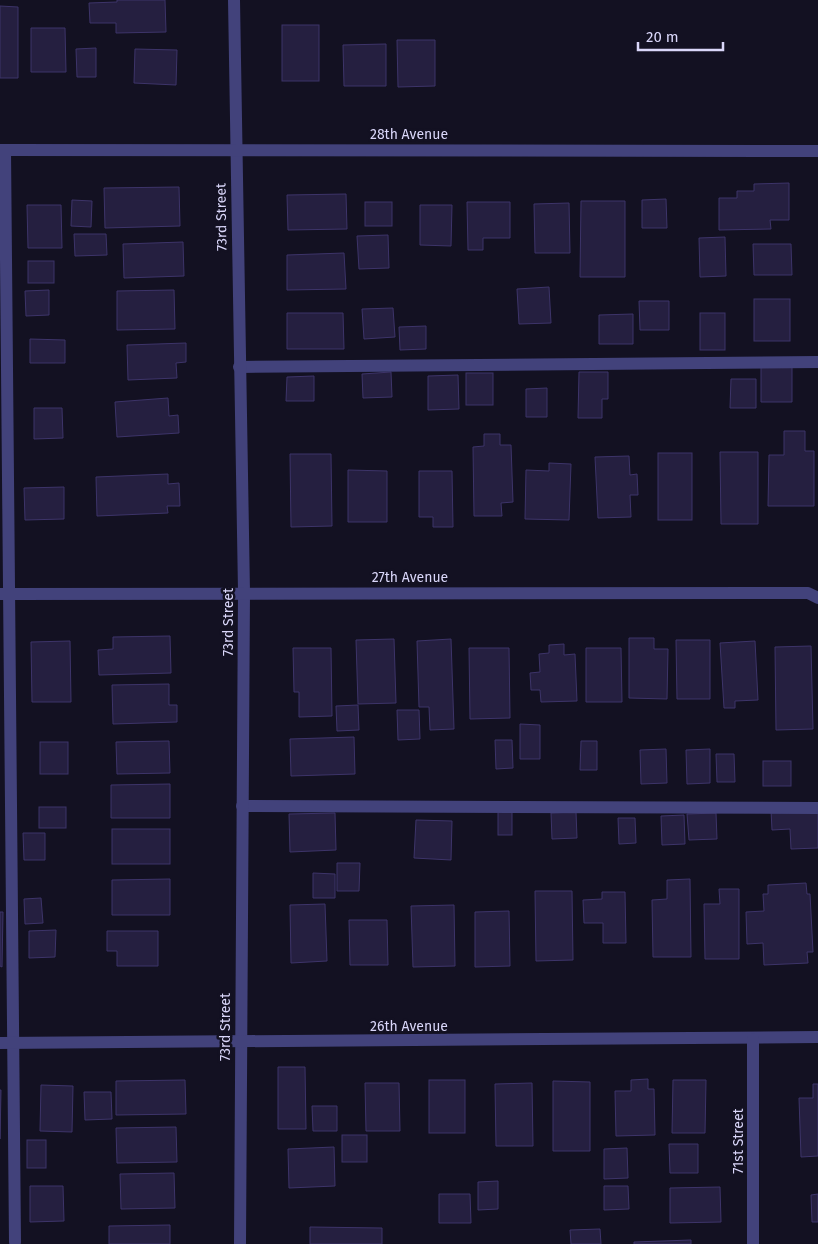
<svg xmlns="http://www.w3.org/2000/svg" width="818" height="1244" viewBox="0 0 818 1244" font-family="'Fira Sans',sans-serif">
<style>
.building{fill:#251f40;stroke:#3d3469}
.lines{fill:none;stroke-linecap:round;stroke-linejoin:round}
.service{stroke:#42427b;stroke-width:12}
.minor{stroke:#42427b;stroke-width:12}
.labels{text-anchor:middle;stroke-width:5;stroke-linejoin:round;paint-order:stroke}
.street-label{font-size:14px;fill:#dad7fa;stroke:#131122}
</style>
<rect width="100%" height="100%" fill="#131122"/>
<g class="building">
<path d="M117,0H165L166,32L116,33V23H90L89,3L117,2Z"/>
<path d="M0,6L18,7V78H0Z"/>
<rect x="282" y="25" width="37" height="56"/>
<path d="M31,28H65L66,72H31Z"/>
<path d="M397,40H435V86L398,87Z"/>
<path d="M386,44V86H344L343,45Z"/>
<path d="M96,48V77H77L76,49Z"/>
<path d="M135,49L177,50L176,85L134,83Z"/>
<path d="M789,183V220H770L771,229L719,230V198H737V191H754V184Z"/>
<path d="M179,187L180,226L105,228L104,188Z"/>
<path d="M346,194L347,229L288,230L287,195Z"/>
<path d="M666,199L667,228H642V200Z"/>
<path d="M72,200L92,201L91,227L71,226Z"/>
<path d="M581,201H625V277H580Z"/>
<rect x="365" y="202" width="27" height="24"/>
<path d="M467,202H510V238H483V250H468Z"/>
<path d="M569,203L570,253H535L534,204Z"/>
<path d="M27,205H61L62,248H28Z"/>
<path d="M420,205H452L451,246L420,245Z"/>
<path d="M74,234H106L107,255L75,256Z"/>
<path d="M388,235L389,268L359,269L357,236Z"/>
<path d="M725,237L726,276L700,277L699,238Z"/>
<path d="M183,242L184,276L124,278L123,244Z"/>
<path d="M753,244H791L792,275H754Z"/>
<path d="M344,253L346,289L287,290V255Z"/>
<rect x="28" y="261" width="26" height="22"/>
<path d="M549,287L551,323L519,324L517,289Z"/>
<path d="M49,290V315L26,316L25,291Z"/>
<path d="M174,290L175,329L117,330V291Z"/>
<rect x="754" y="299" width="36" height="42"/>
<path d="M639,301H669V330H640Z"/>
<path d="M393,308L395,337L364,339L362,309Z"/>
<path d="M287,313H343L344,349H287Z"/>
<rect x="700" y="313" width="25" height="37"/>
<path d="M633,314V344H599V315Z"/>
<path d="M426,326V349L400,350L399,327Z"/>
<path d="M30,339L65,340V363H30Z"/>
<path d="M186,343V362L176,363L177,378L128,380L127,345Z"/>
<path d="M761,366L792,367V402H761Z"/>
<path d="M391,372L392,397L363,398L362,374Z"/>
<path d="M579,372H608V399H602V418H578Z"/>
<rect x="466" y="373" width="27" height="32"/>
<path d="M458,375L459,409L428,410V376Z"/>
<path d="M314,376V401H286L287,377Z"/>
<path d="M731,379H756V408H730Z"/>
<path d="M547,388V417H526V389Z"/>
<path d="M168,398L169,416L178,415L179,433L117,437L115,402Z"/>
<path d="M34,408H62L63,438L34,439Z"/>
<path d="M784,431H805V451H814V506H768L769,455H784Z"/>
<path d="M484,434H500V445H511L513,502L501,503L502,516H474L473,447L484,446Z"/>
<path d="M720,452H758V524H721Z"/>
<rect x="658" y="453" width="34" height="67"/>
<path d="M290,454H331L332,526L291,527Z"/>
<path d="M629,456L630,475L637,474L638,495H630L631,517L598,518L595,457Z"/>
<path d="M549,463L571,464L569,520L525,519L526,470L549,471Z"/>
<path d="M348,470L387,471V522H348Z"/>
<path d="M419,471H452L453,527H433V517H419Z"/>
<path d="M168,474V484L179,483L180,506H167L168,513L97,516L96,477Z"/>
<path d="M64,487V519L25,520L24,488Z"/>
<path d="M170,636L171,673L99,675L98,650L113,649V637Z"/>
<path d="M629,638H654V649H668L667,699L629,698Z"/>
<path d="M394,639L396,703L358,704L356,640Z"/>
<path d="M451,639L454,729L430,730L429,707H419L417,641Z"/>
<path d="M676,640H710V699H677Z"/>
<path d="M70,641L71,702H32L31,642Z"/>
<path d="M755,641L758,700L735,701V708H724L720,643Z"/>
<path d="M564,644V655L575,654L577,701L541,702L540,690H531L530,673L540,672L539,654L549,653V645Z"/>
<path d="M811,646L813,729L776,730L775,647Z"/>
<path d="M293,648H331L332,716L299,717V692H294Z"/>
<path d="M469,648H509L510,718L470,719Z"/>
<path d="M586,648H621L622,702H586Z"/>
<path d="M169,684V705H177V722L113,724L112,685Z"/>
<path d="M358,705L359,730L337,731L336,706Z"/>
<path d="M397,710H419L420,739L398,740Z"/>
<path d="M520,724L540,725V759H520Z"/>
<path d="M354,737L355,774L291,776L290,739Z"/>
<path d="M495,740H512L513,768L496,769Z"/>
<path d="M169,741L170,773L117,774L116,742Z"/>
<path d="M581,741H597V770H580Z"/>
<rect x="40" y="742" width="28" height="32"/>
<path d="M666,749L667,783L641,784L640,750Z"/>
<path d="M710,749V783L687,784L686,750Z"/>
<path d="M716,754H734L735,782H717Z"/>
<rect x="763" y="761" width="28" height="25"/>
<path d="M170,784V818H111V785Z"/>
<rect x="39" y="807" width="27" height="21"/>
<rect x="498" y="810" width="14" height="25"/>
<path d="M771,810H818V848L791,849L790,829L772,830Z"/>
<path d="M576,812L577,838L552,839L551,813Z"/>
<path d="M335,813L336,850L290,852L289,814Z"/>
<path d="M716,813L717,839L689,840L687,814Z"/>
<path d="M684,815L685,844L662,845L661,816Z"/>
<path d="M618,818H635L636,843L619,844Z"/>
<path d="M416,820L452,821L451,860L414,858Z"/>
<rect x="112" y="829" width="58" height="35"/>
<path d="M23,833H45V860H24Z"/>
<path d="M337,863H360L359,891H337Z"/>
<path d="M313,873L335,874V898H313Z"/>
<path d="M170,879V915H112V880Z"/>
<path d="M690,879L691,957H653L652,900L667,899V880Z"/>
<path d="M806,883L807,894H810L813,952H807L808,963L764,965L763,943L747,944L746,912L764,911L763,894H768V885Z"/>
<path d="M719,889H739V959H705L704,904H720Z"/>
<path d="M535,891H572L573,960L536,961Z"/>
<path d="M602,892H625L626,943H603V923H584L583,900L602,899Z"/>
<path d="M41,898L43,923L25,924L24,899Z"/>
<path d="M325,904L327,961L291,963L290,905Z"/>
<path d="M454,905L455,966L413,967L411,906Z"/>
<path d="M509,911L510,966L475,967V912Z"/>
<path d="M0,912H3L2,967L0,966Z"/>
<path d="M349,920H387L388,965H350Z"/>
<path d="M56,930L55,957L29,958V931Z"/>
<path d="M107,931H158V966H117V951H107Z"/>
<path d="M278,1067H305L306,1129H278Z"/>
<path d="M648,1079V1089H654L655,1135L616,1136L615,1091H631V1080Z"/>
<path d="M185,1080L186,1114L116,1115V1081Z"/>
<rect x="429" y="1080" width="36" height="53"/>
<path d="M673,1080H706L705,1133H672Z"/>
<path d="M553,1081L590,1082V1151H553Z"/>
<path d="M365,1083H399L400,1131H366Z"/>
<path d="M532,1083L533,1146H496L495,1084Z"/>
<path d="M813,1084H818V1156L801,1157L799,1098H813Z"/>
<path d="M41,1085L73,1086L72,1132L40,1131Z"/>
<path d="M0,1090H1L0,1139Z"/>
<path d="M84,1092H111L112,1119L85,1120Z"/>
<path d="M312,1106H337V1131H313Z"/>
<path d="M176,1127L177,1162L117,1163L116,1128Z"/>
<rect x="342" y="1135" width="25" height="27"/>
<rect x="27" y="1140" width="19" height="28"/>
<path d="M669,1144H698V1173H670Z"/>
<path d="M334,1147L335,1186L289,1188L288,1149Z"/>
<path d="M627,1148L628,1178L604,1179V1149Z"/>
<path d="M174,1173L175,1208L121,1209L120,1174Z"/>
<path d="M498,1181V1209L478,1210V1182Z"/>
<path d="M30,1186H63L64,1221L30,1222Z"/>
<path d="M604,1186H628L629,1209L604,1210Z"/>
<path d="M720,1187L721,1222L670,1223V1188Z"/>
<path d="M439,1194H470L471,1223H439Z"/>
<path d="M818,1194V1222H812L811,1195Z"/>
<path d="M170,1225V1244H109V1226Z"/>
<path d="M310,1227L382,1228V1244H310Z"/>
<path d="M600,1229L601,1244H571L570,1230Z"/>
<path d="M691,1240V1244H634V1242Z"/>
</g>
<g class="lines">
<g class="service">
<path d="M5,150L15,1242"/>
<path d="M239,367L818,362"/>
<path d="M242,806L818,808"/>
</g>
<g class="minor">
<path d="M234,0L244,592L240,1244"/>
<path d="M0,150L818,151"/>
<path d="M0,594L808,593L818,598"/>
<path d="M0,1043L818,1037"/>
<path d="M753,1244V1039"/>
</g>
</g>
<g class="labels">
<g class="street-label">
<text x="409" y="139">28th Avenue</text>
<text transform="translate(221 217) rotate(-91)" y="5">73rd Street</text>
<text x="410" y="582">27th Avenue</text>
<text transform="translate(228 622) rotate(-90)" y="5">73rd Street</text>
<text x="409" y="1031">26th Avenue</text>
<text transform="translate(225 1027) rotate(-90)" y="5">73rd Street</text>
<text transform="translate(738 1141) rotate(-90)" y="5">71st Street</text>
</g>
</g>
<path d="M638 42v8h85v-8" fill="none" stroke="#dad7fa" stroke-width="2.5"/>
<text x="646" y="42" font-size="15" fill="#dad7fa" stroke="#131122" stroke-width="4" paint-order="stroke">20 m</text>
</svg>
